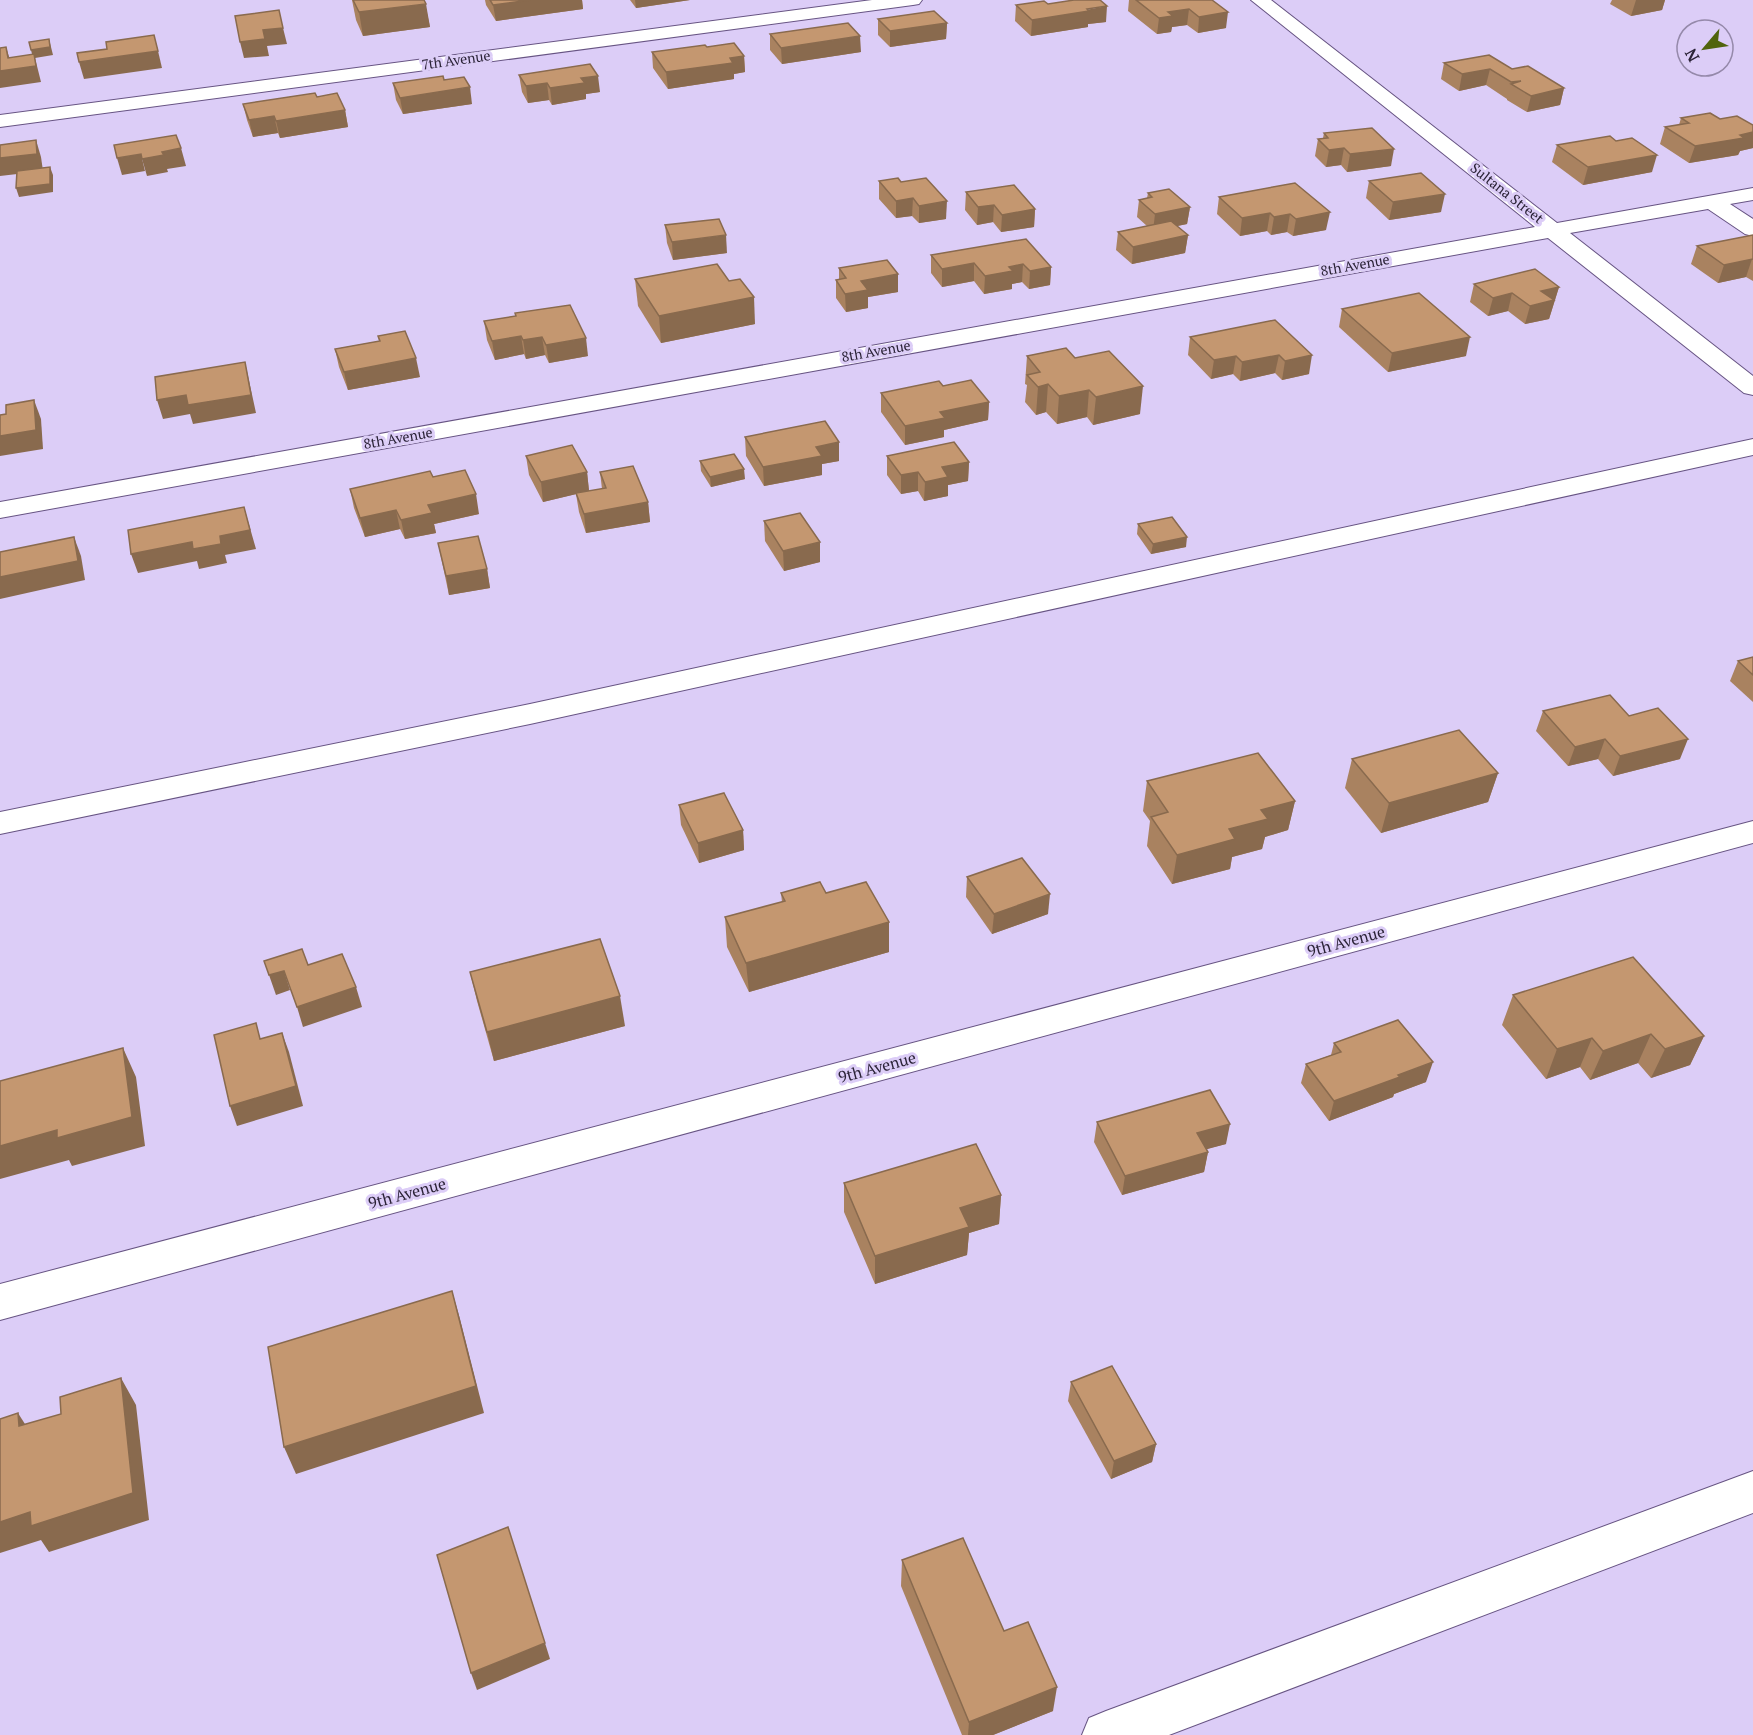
<svg xmlns="http://www.w3.org/2000/svg" width="1753" height="1735" viewBox="0 0 1753 1735" font-family="'PT Serif',serif">
<style>
.lines{fill:none;stroke-linecap:round;stroke-linejoin:round}
.minor-casing{stroke:#675483;stroke-width:2}
.minor{fill:#fff;fill-rule:evenodd}
.wall{fill:#a98260}
.shaded-wall{fill:#896a4e}
.building{fill:#c49770;stroke:#896a4e;stroke-width:1.5}
.labels{text-anchor:middle;stroke-width:6;stroke-linejoin:round;paint-order:stroke}
.far-street-label{font-size:14px;fill:#2a2236;stroke:#dccdf7}
.street-label{font-size:16px;fill:#2a2236;stroke:#dccdf7}
</style>
<rect width="100%" height="100%" fill="#dccdf7"/>
<g class="lines">
<g class="minor-casing">
<g id="minor">
<path d="M872,0H922L919,4L913,5L0,127V115Z"/>
<path d="M1251,0H1271L1557,223L1753,188V200L1730,204L1753,219V236L1745,234L1708,209L1570,233L1753,376V395L1744,393L1548,238L0,518V502L1535,227Z"/>
<path d="M1753,439V455L530,724L0,834V812L530,704Z"/>
<path d="M1753,821V843L0,1320V1284Z"/>
<path d="M1753,1471V1513L1169,1735H1082L1089,1718L1106,1711Z"/>
</g>
</g>
<use href="#minor" class="minor"/>
</g>
<g class="wall">
<path d="M352,0H424L430,27L363,36L356,20Z"/>
<path d="M485,0H582L583,9L496,21L486,5Z"/>
<path d="M630,0H690L636,8Z"/>
<path d="M1129,0H1212L1226,28L1198,33L1187,25L1172,27L1171,32L1157,34L1128,11Z"/>
<path d="M1612,0H1665L1662,10L1631,16L1610,4Z"/>
<path d="M1048,4L1106,22L1088,24V27L1031,36L1015,21L1016,5Z"/>
<path d="M878,19L947,23L946,39L890,47L878,35Z"/>
<path d="M770,34L861,52L782,64L770,50Z"/>
<path d="M707,47L744,56L745,72L734,74V79L668,89L653,68L652,52Z"/>
<path d="M1444,63L1512,69L1564,88L1560,105L1527,112L1507,100V99L1486,85L1459,91L1441,79Z"/>
<path d="M519,75L600,92L586,94V99L552,105L549,100L528,103L522,92Z"/>
<path d="M444,80L472,104L403,114L396,100L393,83Z"/>
<path d="M317,97L345,110L348,127L280,138L278,133L253,137L247,120L243,104Z"/>
<path d="M1681,118L1720,119L1753,125V148L1740,151L1738,155L1689,163L1660,144L1665,127L1679,125Z"/>
<path d="M1324,133L1391,166L1347,172L1341,165L1326,167L1315,156L1318,139L1323,138Z"/>
<path d="M1557,145L1652,172L1583,185L1552,162Z"/>
<path d="M879,181L901,182L946,219L919,223L912,216L896,218L879,199Z"/>
<path d="M1369,181L1441,212L1389,220L1366,198Z"/>
<path d="M1295,183L1326,230L1293,236L1287,232L1271,235L1267,231L1240,236L1217,214L1219,197Z"/>
<path d="M966,192L1035,209L1034,227L1001,232L993,222L977,225L965,210Z"/>
<path d="M1148,193L1190,207L1187,224L1177,226L1188,235L1185,253L1132,264L1116,250L1118,232L1147,226L1137,217L1139,200L1147,198Z"/>
<path d="M665,225L727,253L673,260L667,243Z"/>
<path d="M1753,235V281L1746,277L1718,283L1691,264L1697,246Z"/>
<path d="M931,255L1051,267L1050,285L1029,289L1022,282L1012,284V289L984,294L974,281L942,287L931,273Z"/>
<path d="M839,268L898,292L868,297V308L846,312L836,298V280L839,279Z"/>
<path d="M635,279L729,281L755,324L661,343L638,306Z"/>
<path d="M1474,284L1559,287L1549,319L1525,324L1508,311L1488,316L1470,302Z"/>
<path d="M1342,309L1466,356L1388,372L1339,327Z"/>
<path d="M515,313L588,356L549,363L545,355L526,359L524,354L495,360L487,340L484,321L516,316Z"/>
<path d="M1275,320L1309,374L1282,380L1275,373L1240,381L1233,374L1211,379L1188,355L1190,337Z"/>
<path d="M378,336L420,377L348,390L339,367L335,349L379,341Z"/>
<path d="M1027,356L1075,358L1140,414L1093,425L1087,417L1057,424L1046,412L1036,415L1025,402L1027,385L1025,384Z"/>
<path d="M943,386L989,402L988,420L944,430V437L905,445L881,412V393Z"/>
<path d="M745,437L839,461L822,464V475L764,486L746,456Z"/>
<path d="M526,456L587,472L589,491L602,489L600,472L648,502L650,522L586,533L579,512L576,494L543,502L529,475Z"/>
<path d="M887,456L969,462L968,481L948,485V496L924,501L918,491L901,494L887,475Z"/>
<path d="M700,461L745,479L711,487L701,471Z"/>
<path d="M433,477L479,514L434,524L436,533L405,539L400,529L365,537L354,508L350,489Z"/>
<path d="M764,521L820,562L784,571L765,541Z"/>
<path d="M1138,524L1186,547L1151,554L1137,534Z"/>
<path d="M438,543L487,569L490,588L449,595Z"/>
<path d="M1753,657V702L1730,681L1738,661Z"/>
<path d="M1543,711L1629,716L1680,759L1613,776L1598,759L1568,766L1536,731Z"/>
<path d="M1352,759L1498,773L1488,802L1381,833L1345,788Z"/>
<path d="M1147,781L1295,801L1288,830L1265,837L1262,849L1232,857L1230,869L1172,884L1147,846L1150,821L1143,811Z"/>
<path d="M679,805L743,830L744,850L699,863L681,825Z"/>
<path d="M967,877L1048,914L992,934L966,897Z"/>
<path d="M781,893H826L889,922V952L749,992L727,947L725,917L782,902Z"/>
<path d="M470,972L625,1026L494,1061L477,1001Z"/>
<path d="M1513,995L1704,1036L1690,1065L1651,1078L1638,1063L1590,1080L1580,1067L1546,1079L1502,1025Z"/>
<path d="M1334,1043L1426,1082L1394,1094L1393,1097L1329,1121L1301,1083L1306,1064L1331,1055Z"/>
<path d="M1097,1122L1226,1144L1206,1149L1208,1152L1204,1172L1122,1195L1094,1142Z"/>
<path d="M844,1183L1001,1195L999,1224L969,1233L967,1255L875,1284L844,1212Z"/>
<path d="M1071,1382L1156,1444L1152,1462L1111,1479L1068,1401Z"/>
<path d="M902,1560L1004,1631L1053,1711L993,1735H962L901,1586Z"/>
</g>
<g class="shaded-wall">
<path d="M530,0H582L583,9L496,21L493,5Z"/>
<path d="M635,0H690L636,8Z"/>
<path d="M1636,0H1665L1662,10L1631,16Z"/>
<path d="M426,4L430,27L363,36L359,12Z"/>
<path d="M1107,6L1106,22L1088,24V27L1031,36L1032,20Z"/>
<path d="M1189,9L1187,25L1172,27L1171,32L1157,34L1159,18L1168,12Z"/>
<path d="M1228,12L1226,28L1198,33L1199,17Z"/>
<path d="M947,23L946,39L890,47V31Z"/>
<path d="M283,28L287,44L267,46L269,56L244,58L240,42L263,30Z"/>
<path d="M860,36L861,52L782,64L781,48Z"/>
<path d="M49,39L53,55L35,58L41,82L0,88V71L8,58L6,47L11,63L33,58L31,50Z"/>
<path d="M158,51L162,68L84,79L79,62Z"/>
<path d="M744,56L745,72L734,74V79L668,89L666,72L730,58Z"/>
<path d="M1490,69L1486,85L1459,91L1462,74Z"/>
<path d="M598,76L600,92L586,94V99L552,105L550,88L581,78Z"/>
<path d="M547,83L549,100L528,103L526,86Z"/>
<path d="M470,87L472,104L403,114L400,98Z"/>
<path d="M1564,88L1560,105L1527,112L1531,96Z"/>
<path d="M345,110L348,127L280,138L276,121Z"/>
<path d="M274,116L278,133L253,137L249,120Z"/>
<path d="M1753,132V148L1740,151L1738,155L1689,163L1695,146L1740,135Z"/>
<path d="M36,140L41,157L43,171L0,176V158Z"/>
<path d="M181,148L186,166L167,169L168,172L147,176L142,159L162,152Z"/>
<path d="M1344,148L1341,165L1326,167L1329,150Z"/>
<path d="M1394,149L1391,166L1347,172L1350,154Z"/>
<path d="M141,154L145,171L122,175L117,158Z"/>
<path d="M1657,155L1652,172L1583,185L1588,167Z"/>
<path d="M50,167L53,175V192L19,197L16,188Z"/>
<path d="M1445,194L1441,212L1389,220L1393,202Z"/>
<path d="M913,198L912,216L896,218V201Z"/>
<path d="M947,201L946,219L919,223V206Z"/>
<path d="M994,205L993,222L977,225L978,207Z"/>
<path d="M1190,207L1187,224L1153,231L1155,214Z"/>
<path d="M1035,209L1034,227L1001,232L1002,215Z"/>
<path d="M1330,212L1326,230L1293,236L1296,219Z"/>
<path d="M1270,213L1267,231L1240,236L1242,218Z"/>
<path d="M1290,214L1287,232L1271,235L1274,217Z"/>
<path d="M726,235L727,253L673,260L672,242Z"/>
<path d="M1188,235L1185,253L1132,264L1133,247Z"/>
<path d="M1752,259L1746,277L1718,283L1724,265Z"/>
<path d="M974,263V281L942,287V269Z"/>
<path d="M1023,264L1022,282L1012,284V289L984,294L985,276L1009,267Z"/>
<path d="M1051,267L1050,285L1029,289L1030,271Z"/>
<path d="M898,274V292L868,297V308L846,312L845,294L861,281Z"/>
<path d="M1559,287L1549,319L1525,324L1530,306L1541,291Z"/>
<path d="M1512,293L1508,311L1488,316L1493,298Z"/>
<path d="M754,297L755,324L661,343L659,316Z"/>
<path d="M521,336L524,354L495,360L492,341Z"/>
<path d="M542,337L545,355L526,359L523,340Z"/>
<path d="M1470,337L1466,356L1388,372L1392,353Z"/>
<path d="M586,338L588,356L549,363L546,345Z"/>
<path d="M1279,355L1275,373L1240,381L1242,362Z"/>
<path d="M1312,355L1309,374L1282,380L1285,361Z"/>
<path d="M1236,356L1233,374L1211,379L1214,360Z"/>
<path d="M416,358L420,377L348,390L344,372Z"/>
<path d="M245,362L256,413L193,424L190,414L163,419L157,400Z"/>
<path d="M1048,384L1046,412L1036,415L1038,387Z"/>
<path d="M1143,386L1140,414L1093,425L1096,397Z"/>
<path d="M1089,390L1087,417L1057,424L1059,396Z"/>
<path d="M34,400L41,419L43,449L0,456V436Z"/>
<path d="M989,402L988,420L944,430V437L905,445V426L940,412Z"/>
<path d="M839,442V461L822,464V475L764,486L763,467L816,447Z"/>
<path d="M969,462L968,481L948,485V496L924,501L925,482L942,467Z"/>
<path d="M744,469L745,479L711,487L710,477Z"/>
<path d="M587,472L589,491L543,502L541,482Z"/>
<path d="M918,472V491L901,494V475Z"/>
<path d="M476,494L479,514L434,524L436,533L405,539L401,520L428,505Z"/>
<path d="M648,502L650,522L586,533L584,514Z"/>
<path d="M244,507L256,549L225,555L227,563L199,569L197,561L138,573L131,554L220,536Z"/>
<path d="M396,510L400,529L365,537L360,518Z"/>
<path d="M74,537L81,556L85,580L0,599V577Z"/>
<path d="M1187,537L1186,547L1151,554L1153,544Z"/>
<path d="M820,542V562L784,571L783,551Z"/>
<path d="M487,569L490,588L449,595L446,576Z"/>
<path d="M1605,739L1598,759L1568,766L1575,747Z"/>
<path d="M1688,739L1680,759L1613,776L1620,756Z"/>
<path d="M1498,773L1488,802L1381,833L1389,803Z"/>
<path d="M1295,801L1288,830L1265,837L1262,849L1232,857L1230,869L1172,884L1177,855L1229,829L1261,810Z"/>
<path d="M743,830L744,850L699,863L698,843Z"/>
<path d="M1050,894L1048,914L992,934L994,914Z"/>
<path d="M889,922V952L749,992L746,963Z"/>
<path d="M284,971L290,990L276,995L269,975Z"/>
<path d="M356,987L362,1007L303,1027L297,1007Z"/>
<path d="M620,996L625,1026L494,1061L487,1032Z"/>
<path d="M282,1033L289,1052L303,1106L237,1126L230,1106Z"/>
<path d="M1651,1034L1638,1063L1590,1080L1603,1051Z"/>
<path d="M1704,1036L1690,1065L1651,1078L1665,1049Z"/>
<path d="M1592,1038L1580,1067L1546,1079L1557,1049Z"/>
<path d="M123,1048L136,1077L145,1146L72,1166L69,1160L0,1179V1146Z"/>
<path d="M1433,1062L1426,1082L1394,1094L1393,1097L1329,1121L1334,1101L1398,1075Z"/>
<path d="M1230,1124L1226,1144L1193,1153L1197,1133Z"/>
<path d="M1208,1152L1204,1172L1122,1195L1125,1176Z"/>
<path d="M1001,1195L999,1224L969,1233L967,1255L875,1284V1256L960,1208Z"/>
<path d="M452,1291L460,1319L484,1413L296,1474L284,1447Z"/>
<path d="M121,1378L136,1405L149,1520L49,1552L41,1540L0,1553V1522Z"/>
<path d="M18,1413L35,1440L19,1426Z"/>
<path d="M1156,1444L1152,1462L1111,1479L1114,1461Z"/>
<path d="M545,1643L550,1659L477,1690L471,1673Z"/>
<path d="M1057,1687L1053,1711L993,1735H968L969,1722Z"/>
</g>
<g class="building">
<path d="M353,0H424L426,4L359,12Z"/>
<path d="M490,0H530L493,5Z"/>
<path d="M1074,0H1100L1107,6L1087,9L1089,11L1032,20L1016,5L1044,1L1048,4Z"/>
<path d="M1136,0H1212L1228,12L1199,17L1189,9L1168,12L1173,16L1159,18Z"/>
<path d="M279,10L283,28L263,30L265,39L240,42L235,16Z"/>
<path d="M934,11L947,23L890,31L878,19Z"/>
<path d="M848,23L860,36L781,48L770,34Z"/>
<path d="M154,35L158,51L79,62L77,53L107,49L106,42Z"/>
<path d="M49,39L50,47L31,50L29,42Z"/>
<path d="M734,43L744,56L730,58L733,63L666,72L652,52L705,45L707,47Z"/>
<path d="M6,47L8,58L34,54L36,66L0,71V48Z"/>
<path d="M1489,55L1512,69L1528,66L1564,88L1531,96L1511,84L1521,81L1511,82L1490,69L1462,74L1444,63Z"/>
<path d="M590,64L598,76L581,78L585,83L550,88L547,83L526,86L519,75Z"/>
<path d="M443,76L444,80L464,77L470,87L400,98L393,83Z"/>
<path d="M315,93L317,97L337,93L345,110L276,121L274,116L249,120L243,104Z"/>
<path d="M1710,113L1720,119L1737,116L1753,125V132L1740,135L1744,138L1695,146L1665,127L1689,123L1681,118Z"/>
<path d="M1372,128L1394,149L1350,154L1344,148L1329,150L1318,139L1328,138L1324,133Z"/>
<path d="M176,135L181,148L162,152L164,155L142,159L141,154L117,158L114,145Z"/>
<path d="M1610,136L1616,141L1632,138L1657,155L1588,167L1557,145Z"/>
<path d="M36,140L37,154L0,158V145Z"/>
<path d="M50,167V184L16,188L17,171Z"/>
<path d="M1421,173L1445,194L1393,202L1369,181Z"/>
<path d="M898,178L901,182L926,178L947,201L919,206L913,198L896,201L879,181Z"/>
<path d="M1295,183L1330,212L1296,219L1290,214L1274,217L1270,213L1242,218L1219,197Z"/>
<path d="M1014,185L1035,209L1002,215L994,205L978,207L966,192Z"/>
<path d="M1169,189L1190,207L1155,214L1139,200L1152,197L1148,193Z"/>
<path d="M719,219L726,235L672,242L665,225Z"/>
<path d="M1171,221L1188,235L1133,247L1118,232Z"/>
<path d="M1753,235V259L1724,265L1697,246Z"/>
<path d="M1026,239L1051,267L1030,271L1023,264L1009,267L1013,271L985,276L974,263L942,269L931,255Z"/>
<path d="M887,260L898,274L861,281L868,290L845,294L836,280L846,278L839,268Z"/>
<path d="M717,264L729,281L740,279L754,297L659,316L635,279Z"/>
<path d="M1535,269L1559,287L1541,291L1554,300L1530,306L1512,293L1493,298L1474,284Z"/>
<path d="M1419,293L1470,337L1392,353L1342,309Z"/>
<path d="M570,305L586,338L546,345L542,337L523,340L521,336L492,341L484,321L516,316L515,313Z"/>
<path d="M1275,320L1312,355L1285,361L1279,355L1242,362L1236,356L1214,360L1190,337Z"/>
<path d="M405,331L416,358L344,372L335,349L380,341L378,336Z"/>
<path d="M1066,348L1075,358L1109,351L1143,386L1096,397L1089,390L1059,396L1048,384L1038,387L1027,375L1040,372L1027,356Z"/>
<path d="M245,362L251,395L188,405L186,395L157,400L155,377Z"/>
<path d="M971,380L989,402L940,412L945,418L905,426L881,393L939,381L943,386Z"/>
<path d="M34,400L36,430L0,436V415L6,414V405Z"/>
<path d="M825,421L839,442L816,447L822,456L763,467L745,437Z"/>
<path d="M954,442L969,462L942,467L948,477L925,482L918,472L901,475L887,456Z"/>
<path d="M572,445L587,472L541,482L526,456Z"/>
<path d="M734,454L744,469L710,477L700,461Z"/>
<path d="M633,466L648,502L584,514L576,493L606,488L600,472Z"/>
<path d="M465,470L476,494L428,505L432,513L401,520L396,510L360,518L350,489L430,471L433,477Z"/>
<path d="M244,507L250,530L220,536L221,544L193,549L192,542L131,554L128,530Z"/>
<path d="M800,513L820,542L783,551L764,521Z"/>
<path d="M1172,517L1187,537L1153,544L1138,524Z"/>
<path d="M478,536L487,569L446,576L438,543Z"/>
<path d="M74,537L78,561L0,577V552Z"/>
<path d="M1753,657V675L1738,661Z"/>
<path d="M1610,695L1629,716L1658,708L1688,739L1620,756L1605,739L1575,747L1543,711Z"/>
<path d="M1459,730L1498,773L1389,803L1352,759Z"/>
<path d="M1258,753L1295,801L1261,810L1268,819L1229,829L1235,839L1177,855L1151,817L1168,812L1147,781Z"/>
<path d="M724,793L743,830L698,843L679,805Z"/>
<path d="M1022,858L1050,894L994,914L967,877Z"/>
<path d="M820,882L826,893L866,882L889,922L746,963L725,917L785,901L781,893Z"/>
<path d="M600,939L620,996L487,1032L470,972Z"/>
<path d="M302,949L308,965L342,954L356,987L297,1007L284,971L269,975L264,961Z"/>
<path d="M1633,957L1704,1036L1665,1049L1651,1034L1603,1051L1592,1038L1557,1049L1513,995Z"/>
<path d="M1398,1020L1433,1062L1398,1075L1400,1077L1334,1101L1306,1064L1341,1052L1334,1043Z"/>
<path d="M256,1023L260,1039L282,1033L296,1086L230,1106L214,1035Z"/>
<path d="M123,1048L132,1117L57,1138V1130L0,1146V1081Z"/>
<path d="M1210,1090L1230,1124L1197,1133L1208,1152L1125,1176L1097,1122Z"/>
<path d="M976,1144L1001,1195L960,1208L969,1227L875,1256L844,1183Z"/>
<path d="M452,1291L476,1386L284,1447L268,1347Z"/>
<path d="M1112,1366L1156,1444L1114,1461L1071,1382Z"/>
<path d="M121,1378L133,1493L31,1526L30,1512L0,1522V1419L18,1413L19,1426L61,1414L60,1397Z"/>
<path d="M508,1527L545,1643L471,1673L437,1555Z"/>
<path d="M963,1538L1004,1631L1028,1622L1057,1687L969,1722L902,1560Z"/>
</g>
<g class="labels">
<g class="far-street-label">
<text transform="translate(456 60) rotate(-8)" y="5">7th Avenue</text>
<text transform="translate(1507 193) rotate(38)" y="5">Sultana Street</text>
<text transform="translate(1355 265) rotate(-10)" y="5">8th Avenue</text>
<text transform="translate(876 351) rotate(-10)" y="5">8th Avenue</text>
<text transform="translate(398 438) rotate(-10)" y="5">8th Avenue</text>
</g>
<g class="street-label">
<text transform="translate(1346 941) rotate(-15)" y="6">9th Avenue</text>
<text transform="translate(877 1067) rotate(-15)" y="6">9th Avenue</text>
<text transform="translate(407 1193) rotate(-15)" y="6">9th Avenue</text>
</g>
</g>
<g transform="translate(1705 48) rotate(241)"><circle r="28" fill="#dccdf7" stroke="#9589aa" stroke-width="1.5"/>
<path d="M0-4.5L10 22L0 15L-10 22Z" fill="#51640d"/>
<text y="-9" font-size="16" font-weight="bold" text-anchor="middle" fill="#2a2236">N</text>
</g>
</svg>
